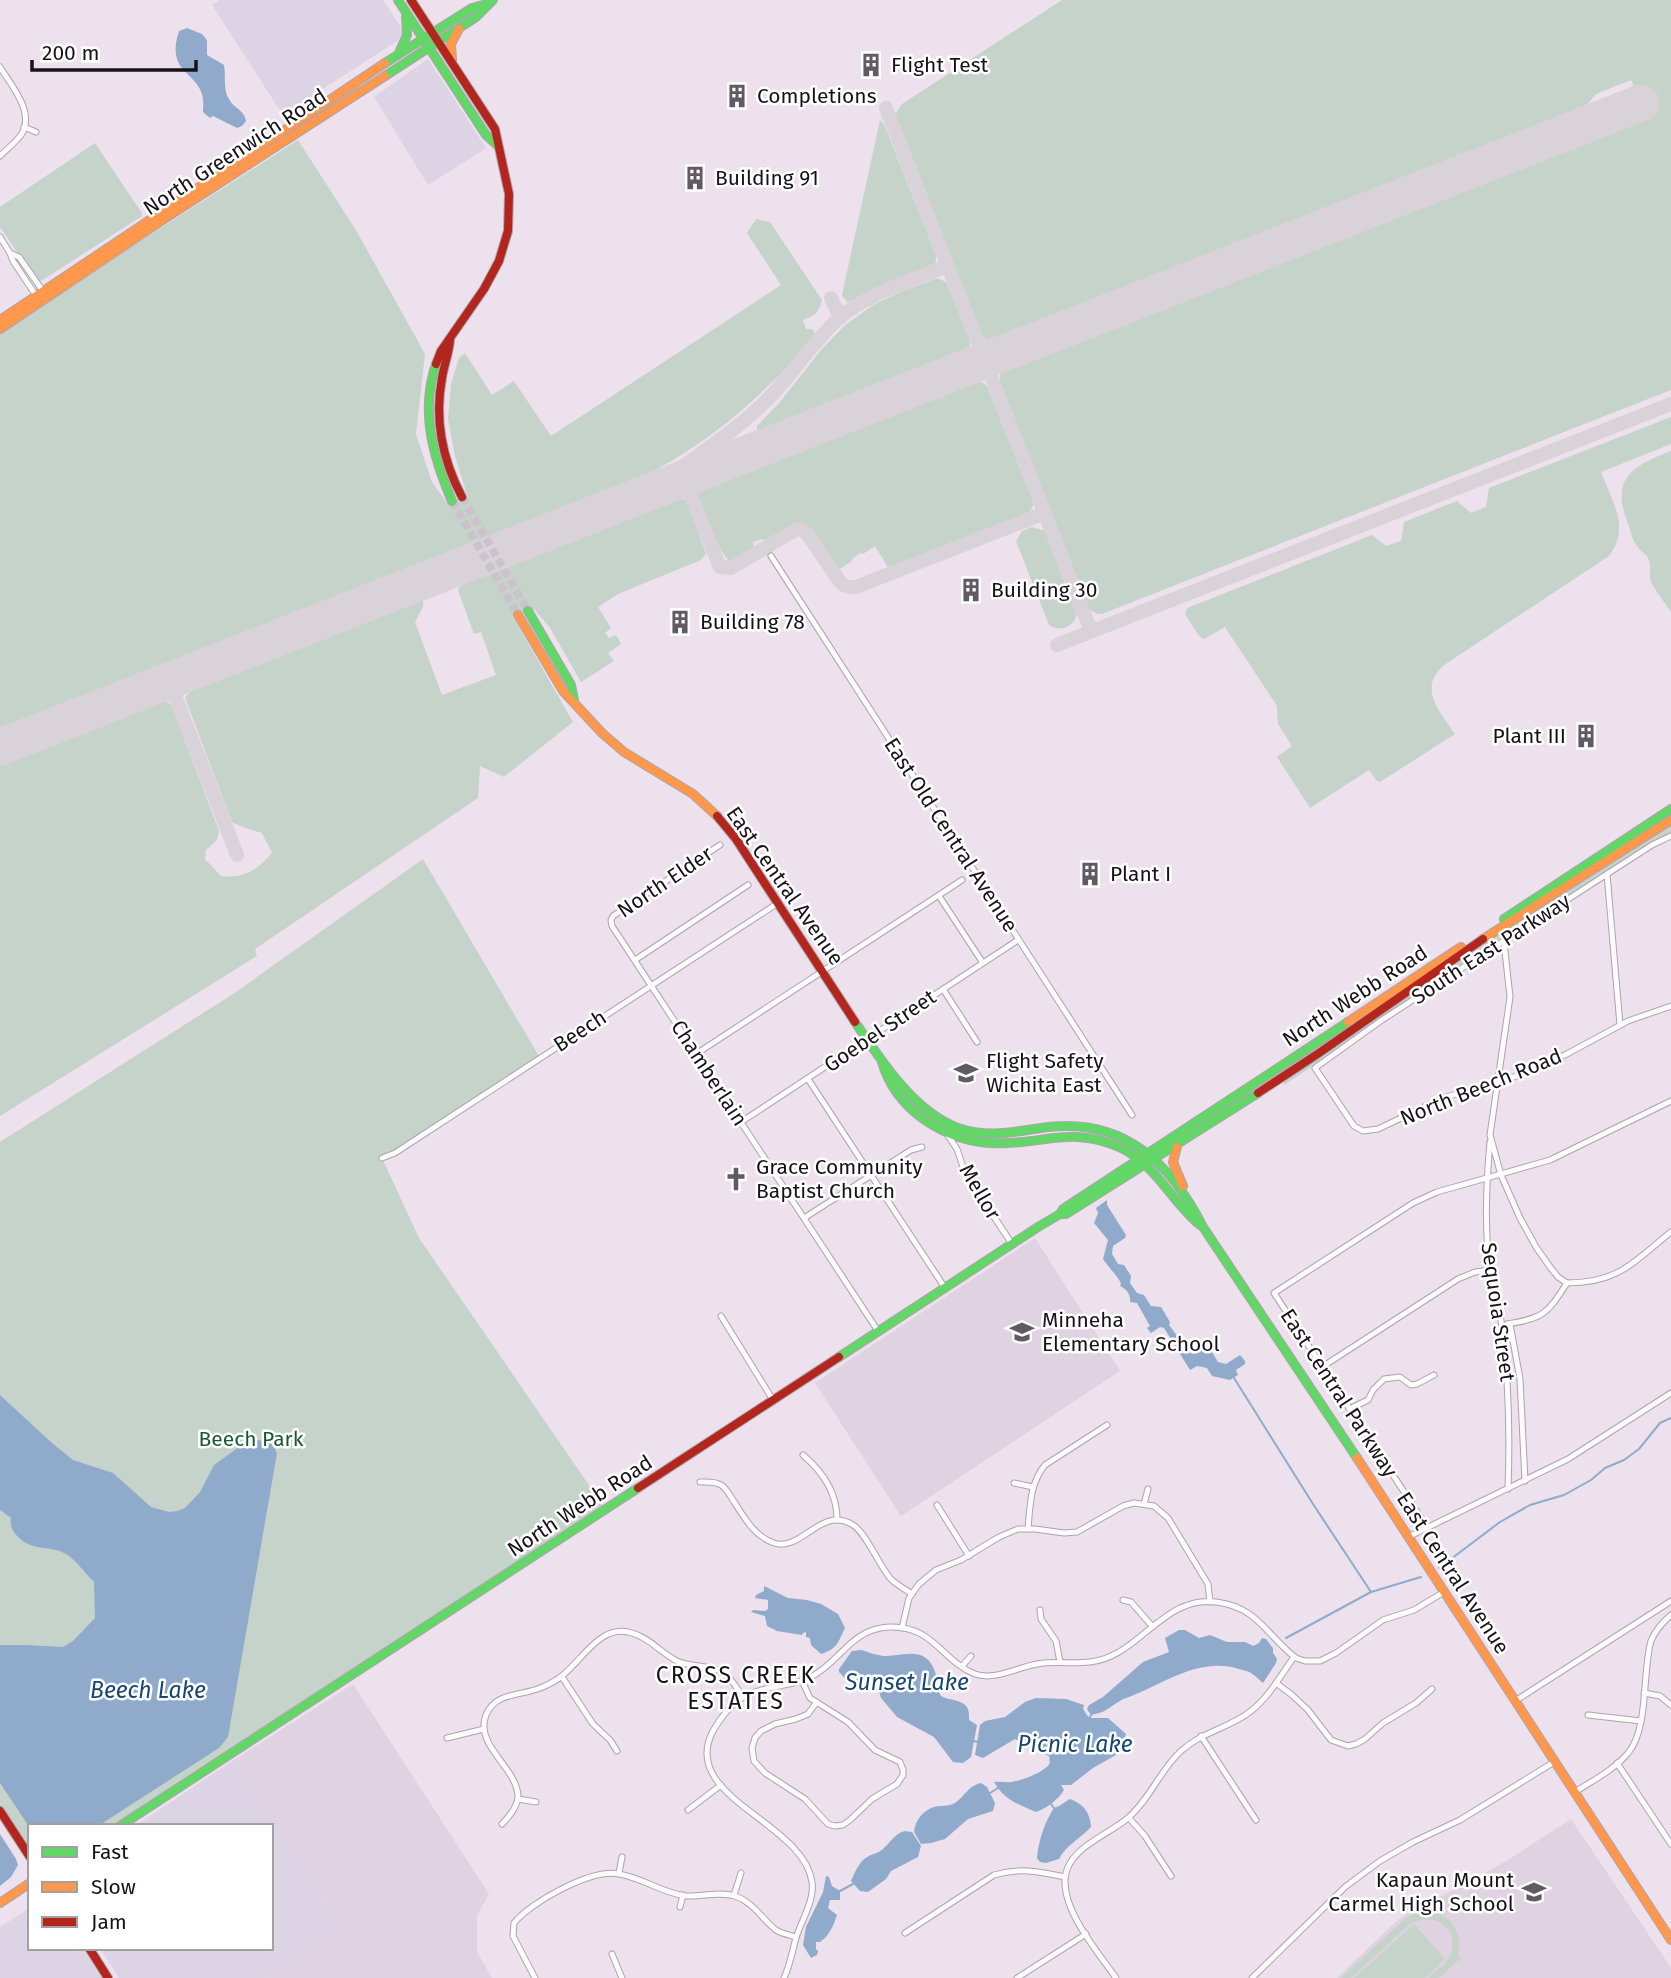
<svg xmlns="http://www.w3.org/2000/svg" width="1671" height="1978" viewBox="0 0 1671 1978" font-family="'Fira Sans',sans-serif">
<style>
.commercial{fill:#dcd3e4}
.education{fill:#dfd2e1}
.green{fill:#c6d3ca}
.water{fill:#90aacc}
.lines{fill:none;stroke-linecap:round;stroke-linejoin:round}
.stream{stroke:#90aacc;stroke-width:2}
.taxiway{stroke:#d9d2d9;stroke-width:14}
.runway{stroke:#d9d2d9;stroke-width:37}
.secondary-tunnel{stroke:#ccc2cc;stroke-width:8;stroke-dasharray:8 4;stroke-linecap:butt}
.street-casing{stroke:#ada4ad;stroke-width:7}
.fast-casing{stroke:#ada4ad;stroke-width:10}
.slow-casing{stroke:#ada4ad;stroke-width:10}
.jam-casing{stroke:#ada4ad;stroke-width:10}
.street{stroke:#fcfafc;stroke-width:5}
.fast{stroke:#63d668;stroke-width:8}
.slow{stroke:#ff974d;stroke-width:8}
.jam{stroke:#b3261e;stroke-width:8}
.labels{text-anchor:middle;stroke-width:5;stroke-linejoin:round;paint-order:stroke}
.poi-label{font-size:21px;fill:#181218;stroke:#fff;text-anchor:start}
.street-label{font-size:21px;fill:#181218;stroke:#fff}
.park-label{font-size:21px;fill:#1b5731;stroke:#fff}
.neighbourhood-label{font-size:23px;letter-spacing:2px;fill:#181218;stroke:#fff}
.water-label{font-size:23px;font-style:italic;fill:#164671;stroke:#fff}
</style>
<rect width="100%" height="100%" fill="#ece1ec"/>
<g class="commercial">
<path d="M220,0H383L406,35L283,115L212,5Z"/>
<path d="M428,59L486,148L428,185L374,97Z"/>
<path d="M234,1760L341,1927L265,1978H119L100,1948H271V1826H135Z"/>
<path d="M30,1908V1948H82L102,1978H0V1927Z"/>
</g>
<g class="education">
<path d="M1035,1238L1120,1371L901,1516L815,1383Z"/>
<path d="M353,1684L489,1894L477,1916V1952L492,1978H265L341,1927L234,1760Z"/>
<path d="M1571,1819L1671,1968V1978H1337L1391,1926L1408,1912L1468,1883L1511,1858Z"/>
</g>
<g class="green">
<path d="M1062,0H1671V390L1102,614H1097L1089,609L1000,382V375L1007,366L1645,114L1631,80L1596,94L1581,112L996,343L986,340L981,335L896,119V113L902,104Z"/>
<path d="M880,120L884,124L936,255C937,263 934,267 928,271L847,302L842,295Z"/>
<path d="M298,140L357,232L425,354L416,434L432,482L447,503L467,495L455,456L448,419L451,384L459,358L465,353L492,395L514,381L551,436L781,285L747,233L756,219L770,222L822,300C819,313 814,316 803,320L806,329H812L815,334C802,354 782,373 765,389C716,437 654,476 590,501C554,515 517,528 480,543L0,731V331Z"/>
<path d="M95,143L141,212L142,216L38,283L0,227V207Z"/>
<path d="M937,278L946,282L948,286L970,341L969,349L964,356L763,435L757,431V426L780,402L821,350L844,326L873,305L900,292Z"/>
<path d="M974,379L979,380L987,386L1034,504L1028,515L889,569L875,546L863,554L860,553L852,559L851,562L838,570L836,569L809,530L799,524L793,525L766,543L763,539L753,542L755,550L733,562L728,560C718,546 696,514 696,497C697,492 699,490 701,486Z"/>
<path d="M1671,417V444L1601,472C1612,502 1631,527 1609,556L1444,665C1417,688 1440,712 1455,734L1380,782L1377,781L1369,770L1310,808L1277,757L1292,746L1278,724L1277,706L1225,627L1204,639L1199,636L1185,614L1187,608L1372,535L1386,546L1401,541L1404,522L1457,501L1471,513L1486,507L1489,488Z"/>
<path d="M1671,451V612C1666,604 1652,587 1650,579C1649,572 1652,566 1648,558C1645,553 1640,551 1637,546C1632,540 1630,529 1627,521C1610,477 1635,465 1671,451Z"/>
<path d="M679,497L685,500L688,504L706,554L701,560L618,594L598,607L611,628L605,633L609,638L616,635L621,644L608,653L614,661L581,682L550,628L534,609L513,617L573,722L504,777L480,766L478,798L255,949L257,956L0,1116V762L163,700L171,704L219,831L217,840L206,850L205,859L221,876C244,879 257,870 272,853L262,833L245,828L232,822L185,698L197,682L415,599L423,600V607L415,622L442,695L496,675L481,632L474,634L458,590L464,580L671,498Z"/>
<path d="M1032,527L1045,531L1077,615C1073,626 1061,633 1049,625L1016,541L1022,531Z"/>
<path d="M1671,825V834L1648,844L1284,1085V1081C1334,1047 1383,1012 1433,977C1511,924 1591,874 1671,825Z"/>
<path d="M423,859L540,1058L382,1158L419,1238L606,1510L119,1826H30V1857L0,1811V1142L233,994Z"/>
<path d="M1427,1911C1450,1913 1464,1932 1458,1955L1461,1958L1439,1978H1428C1436,1971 1447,1964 1451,1953C1460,1926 1430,1910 1409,1925L1351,1978H1341L1406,1918L1414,1913Z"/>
<path d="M1414,1924L1445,1959L1425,1978H1354Z"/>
</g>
<g class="water">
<path d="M187,28L202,34L207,40V55L224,65C226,75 223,91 229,99C234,109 244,109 246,121L242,126L237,128L213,116L210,118L203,112C209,69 163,80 179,31Z"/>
<path d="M1107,1200V1205L1126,1235L1125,1238L1113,1246L1112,1254L1118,1264L1124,1265L1131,1276L1130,1283L1137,1293L1144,1295L1151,1306L1161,1307L1170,1322L1169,1325L1190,1353L1194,1354L1198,1352L1199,1347L1202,1345L1209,1347L1218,1362L1226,1364L1240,1355L1245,1361V1364L1236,1370L1238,1375L1230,1380L1212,1376L1207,1368L1197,1366L1190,1370L1164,1328L1160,1327L1151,1333L1147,1328L1150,1326L1137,1303L1130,1302C1131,1294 1126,1289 1120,1286L1121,1283C1116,1274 1109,1268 1103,1259L1108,1240L1094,1223L1098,1213L1096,1208Z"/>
<path d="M0,1395L52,1443L73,1460L113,1473L151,1507L169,1512L177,1511L185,1508L200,1492L214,1465L250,1439L264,1441L273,1445L277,1453L228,1737L219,1748L98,1826H30V1828L0,1783V1645H27L63,1647L73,1641L95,1618L94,1582C85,1573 76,1560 66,1554C51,1545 33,1552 18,1537C12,1531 10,1526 11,1518L0,1510Z"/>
<path d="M764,1586L788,1598L807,1600L821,1604L838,1614L845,1628C837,1644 838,1648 821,1654L811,1645L810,1638L806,1637V1632L803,1633L802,1635L777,1631L767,1626L765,1616L751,1612L753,1610L765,1611L768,1609V1600L755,1598L756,1595L764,1591Z"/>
<path d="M1179,1630H1185L1199,1638L1210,1635L1227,1642H1245L1253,1646L1259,1643L1262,1638L1266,1639L1273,1648V1653L1277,1659L1276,1663L1263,1683C1259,1680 1256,1676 1251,1673C1247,1670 1240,1670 1236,1668C1197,1658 1163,1684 1129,1697C1113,1702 1110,1712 1091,1715L1087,1709L1089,1705L1103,1697L1143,1662L1169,1652L1165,1638Z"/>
<path d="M862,1650C869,1653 876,1655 884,1656C903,1657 923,1645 934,1669C938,1679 935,1686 941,1696C955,1703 971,1698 969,1720L977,1725L971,1757L963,1763L953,1762L934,1737L897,1717L881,1698L877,1685C856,1680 858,1694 839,1672V1669L852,1651Z"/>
<path d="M1036,1698L1066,1699L1084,1705L1083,1709L1089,1718H1108L1126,1734L1121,1752L1093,1768L1071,1785H1061L1064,1790C1059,1799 1047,1808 1036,1812C1018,1804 1004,1800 994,1782C1000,1781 1006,1783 1012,1782C1023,1780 1045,1772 1050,1763L1049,1756L1015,1739L983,1758L975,1755L980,1725L985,1721L1005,1717L1025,1702Z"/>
<path d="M981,1783L987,1787L995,1803L993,1811L968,1819L945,1839L931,1843L921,1844L914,1832C915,1821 923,1810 934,1807C941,1805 948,1807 955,1803C965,1796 969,1785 981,1783Z"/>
<path d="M1070,1799C1083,1804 1090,1812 1091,1827C1081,1838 1066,1845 1059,1859L1046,1863L1040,1862L1037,1858C1039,1838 1045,1822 1054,1808L1059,1806Z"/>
<path d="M905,1831L912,1832L921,1846L918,1857L891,1871L886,1879L868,1892L860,1891L851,1881C855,1872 859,1862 867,1857C872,1854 879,1853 883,1849C891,1842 894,1834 905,1831Z"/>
<path d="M0,1834L16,1859L18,1865L11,1877L0,1886Z"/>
<path d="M826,1876L829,1877L832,1886L840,1891V1900H830L828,1908L837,1915C833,1926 830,1935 820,1942H816V1949L818,1951L817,1955L811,1958L803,1945L806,1927L823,1892Z"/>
</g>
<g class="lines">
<g class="stream">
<path d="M1234,1378L1313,1504L1371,1592"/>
<path d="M1439,1568L1500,1522L1530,1505L1564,1495L1591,1480L1605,1468L1624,1460L1639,1449L1660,1423L1671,1418"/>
<path d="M1286,1638L1371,1592L1421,1577"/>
<path d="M1089,1719L1091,1715"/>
<path d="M974,1741L978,1742"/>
<path d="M990,1793L998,1788"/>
<path d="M1051,1804L1054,1808"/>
<path d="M840,1891L853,1884"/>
</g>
<g class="taxiway">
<path d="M886,108L1091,631"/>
<path d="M831,298L840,317"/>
<path d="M684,479L720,567L731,568L797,529L803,530L808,535L838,579C843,586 847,588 856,587L1045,513"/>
<path d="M641,496C678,469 718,444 752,414C785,386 807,348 838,319C866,294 913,280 947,266"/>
<path d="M1057,645L1671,404"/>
<path d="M148,689L167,690L176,698L237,855"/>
<path d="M176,698C173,683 185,678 196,671"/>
</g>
<path class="runway" d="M0,747L1641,103"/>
<g class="secondary-tunnel">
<path d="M462,497L528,611"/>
<path d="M452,501L518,615"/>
</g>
<g class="street-casing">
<g id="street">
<path d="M0,67C11,85 36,113 21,135C15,143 7,149 0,156"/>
<path d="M24,127L36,132"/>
<path d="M0,237L10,253"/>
<path d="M37,297L13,261L10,253L19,257L45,294"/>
<path d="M771,556L1132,1115"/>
<path d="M1671,836L1652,845L1607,874L1382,1020L1315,1068L1354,1126L1363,1131L1378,1129L1443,1098L1520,1075L1565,1055L1628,1021L1671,1006"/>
<path d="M720,845L613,916L611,920L612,926L878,1331"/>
<path d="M1607,874L1620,1025"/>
<path d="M939,896L983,963"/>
<path d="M1504,942L1510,997L1490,1135L1501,1175L1520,1218L1536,1247L1550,1267L1558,1277L1567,1283"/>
<path d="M635,960L748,885"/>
<path d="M943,989L977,1042"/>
<path d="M696,1054L962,880"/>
<path d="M808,1079L945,1288"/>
<path d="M741,1122L1018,940"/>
<path d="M947,1134L957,1149L965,1173L1012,1244"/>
<path d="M1490,1142C1486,1185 1484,1228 1490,1270C1493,1290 1500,1309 1502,1328C1509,1382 1510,1435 1508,1489"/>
<path d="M382,1158L395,1153L778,903"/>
<path d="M804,1218L911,1150L922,1147"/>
<path d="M1567,1283C1619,1283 1633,1262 1671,1232"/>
<path d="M721,1316L773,1400"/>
<path d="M1507,1324C1544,1318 1547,1314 1567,1283"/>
<path d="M1510,1324L1520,1379L1525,1481"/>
<path d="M1322,1367L1458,1279L1475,1272L1490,1270"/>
<path d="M1349,1409L1368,1400L1373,1390L1384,1379L1400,1377L1411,1385L1417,1384L1434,1375"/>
<path d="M803,1455C823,1472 837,1492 837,1519"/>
<path d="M700,1482C707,1482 715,1481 721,1485C725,1487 728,1492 731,1497C743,1515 753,1536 774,1543C802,1552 821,1505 853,1525C866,1533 879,1565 890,1578C895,1584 905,1589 912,1594"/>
<path d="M1014,1483L1033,1487"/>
<path d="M1144,1504L1148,1489"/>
<path d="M937,1505L969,1556"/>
<path d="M1427,1527L1274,1293L1413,1203L1437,1192L1550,1160L1671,1101"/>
<path d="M1028,1529C1030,1506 1030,1483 1045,1465L1107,1425"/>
<path d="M1408,1537L1568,1459L1671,1393"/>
<path d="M1123,1600L1131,1602L1152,1626"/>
<path d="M1040,1610L1041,1619L1056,1641L1060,1662"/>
<path d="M902,1628L909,1598L919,1584L936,1570L961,1560L999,1537L1018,1529H1035L1064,1533L1077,1532L1123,1506L1134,1503L1154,1506L1168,1518L1208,1584L1210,1602"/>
<path d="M962,1666L971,1656"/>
<path d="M562,1677L593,1724L610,1740L617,1751"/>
<path d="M802,1681L810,1698L848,1722L875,1750L900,1762L903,1770V1775L897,1784L872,1799L850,1820L843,1825L835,1826L828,1824L805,1799L765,1773L754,1761L752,1748L755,1738L761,1731L775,1724L796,1719L808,1714L816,1703"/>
<path d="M1276,1683L1292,1695L1308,1710L1331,1740L1348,1746L1356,1744L1365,1739L1383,1723L1416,1703L1432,1689"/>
<path d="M1644,1693L1660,1696L1671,1705"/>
<path d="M1515,1701L1671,1601"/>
<path d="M1588,1715L1641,1721"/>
<path d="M1201,1736L1256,1820"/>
<path d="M447,1738L484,1729"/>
<path d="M1617,1763L1671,1844"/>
<path d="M1575,1792C1592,1781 1614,1770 1628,1753C1649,1729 1642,1672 1651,1641C1655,1631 1663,1622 1671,1615"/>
<path d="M518,1799L536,1802"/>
<path d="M688,1810L721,1785"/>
<path d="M1129,1818L1145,1836L1171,1876"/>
<path d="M502,1824C509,1817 517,1808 518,1797C518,1768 474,1746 486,1715C495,1692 521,1696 540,1688C548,1685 557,1680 563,1675C583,1659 601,1623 632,1633C650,1638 661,1653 677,1661C690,1667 706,1665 718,1670C730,1675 736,1687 743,1697"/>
<path d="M619,1873L622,1857"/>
<path d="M734,1895L741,1873"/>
<path d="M680,1907L683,1895"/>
<path d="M905,1933L994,1875C1020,1867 1040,1872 1065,1877"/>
<path d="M612,1954L622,1978"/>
<path d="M535,1978L513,1936L514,1923C531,1902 592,1868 619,1874C643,1878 662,1893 686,1896C702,1897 719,1891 735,1896C753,1902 762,1919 776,1930C782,1934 790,1935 796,1937"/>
<path d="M784,1978C790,1965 792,1952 796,1938C801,1921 815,1900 812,1882C804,1822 678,1797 713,1731C721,1717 731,1704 745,1696C766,1685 791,1687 811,1677C841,1661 851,1629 889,1627C933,1625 942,1661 975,1674C995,1681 1018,1667 1037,1664C1055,1661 1073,1664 1090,1662C1139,1657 1163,1595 1216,1602C1258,1607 1266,1635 1296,1658L1305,1661H1320L1336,1653L1383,1620L1414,1610L1444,1592"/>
<path d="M1017,1978L1086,1934"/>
<path d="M1116,1978C1098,1952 1063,1912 1065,1879C1067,1848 1107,1836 1128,1818C1150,1799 1160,1770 1181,1751C1203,1731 1230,1728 1251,1711C1269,1697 1281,1675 1294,1657"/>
<path d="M1252,1978L1345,1887L1380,1861L1413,1842L1460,1820L1554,1762"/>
</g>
</g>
<g class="fast-casing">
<g id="fast">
<path d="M398,0L486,135L497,145"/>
<path d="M399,53L407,35L406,16"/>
<path d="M385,63L472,8L487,4"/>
<path d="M385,76L476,17L493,0"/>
<path d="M436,364C420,411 433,457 452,501"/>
<path d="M528,611L571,685L574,700"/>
<path d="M1504,919L1671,809"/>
<path d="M855,1022C881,1060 913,1111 958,1128C989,1139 1017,1131 1048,1127C1125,1118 1171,1164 1203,1227L1357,1458"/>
<path d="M882,1062C889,1086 902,1103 922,1118C947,1136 977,1145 1008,1143C1052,1141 1075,1128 1119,1147C1155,1163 1171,1201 1200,1225"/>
<path d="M1060,1214L1063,1209L1348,1022"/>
<path d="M839,1357L1038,1227L1060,1214H1066L1258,1093"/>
<path d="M120,1826L638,1488"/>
</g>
</g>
<g class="slow-casing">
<g id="slow">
<path d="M452,60L451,44L459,29"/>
<path d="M0,320L385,63"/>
<path d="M0,329L164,219L385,76"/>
<path d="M518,615L563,691L602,733L624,752L693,794L717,816"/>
<path d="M1483,939L1671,820"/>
<path d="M1348,1022L1461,947"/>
<path d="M1177,1147L1173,1162L1183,1186"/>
<path d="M1357,1458L1671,1940"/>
<path d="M0,1903L30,1883"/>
</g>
</g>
<g class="jam-casing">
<g id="jam">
<path d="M411,0L495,129L509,194L508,231L499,261L484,289L441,351L436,364"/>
<path d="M450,340C449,353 444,365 442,378C434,421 442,459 462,497"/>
<path d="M717,816L736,839L855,1022"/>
<path d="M1258,1093L1319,1053L1483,939"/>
<path d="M638,1488L839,1357"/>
<path d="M0,1811L30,1857"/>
<path d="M89,1948L108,1978"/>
</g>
</g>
<use href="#street" class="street"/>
<use href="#fast" class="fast"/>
<use href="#slow" class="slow"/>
<use href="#jam" class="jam"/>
</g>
<defs>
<g id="building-bare" transform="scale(1.89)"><path d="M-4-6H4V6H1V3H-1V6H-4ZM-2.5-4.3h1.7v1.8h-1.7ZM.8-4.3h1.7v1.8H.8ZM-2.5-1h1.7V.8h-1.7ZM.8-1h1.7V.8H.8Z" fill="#625a62" stroke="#fff" stroke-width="2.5" paint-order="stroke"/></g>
<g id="school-bare" transform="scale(1.89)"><path d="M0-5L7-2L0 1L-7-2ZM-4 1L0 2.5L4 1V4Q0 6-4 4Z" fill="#625a62" stroke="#fff" stroke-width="2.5" paint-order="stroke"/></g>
<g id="church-bare" transform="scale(1.89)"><path d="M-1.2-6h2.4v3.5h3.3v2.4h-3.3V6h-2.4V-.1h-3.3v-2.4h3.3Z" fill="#625a62" stroke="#fff" stroke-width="2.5" paint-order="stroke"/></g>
</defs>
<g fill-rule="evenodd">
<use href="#building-bare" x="871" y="65"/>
<use href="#building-bare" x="737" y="96"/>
<use href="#building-bare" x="695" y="178"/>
<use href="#building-bare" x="971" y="590"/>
<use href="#building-bare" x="680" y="622"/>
<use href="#building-bare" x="1586" y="736"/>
<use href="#building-bare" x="1090" y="874"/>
<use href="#school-bare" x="966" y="1073"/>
<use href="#church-bare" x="736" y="1179"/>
<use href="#school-bare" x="1022" y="1332"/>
<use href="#school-bare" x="1534" y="1892"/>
</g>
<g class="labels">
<g class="poi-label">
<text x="891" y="72">Flight Test</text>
<text x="757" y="103">Completions</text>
<text x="715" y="185">Building 91</text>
<text x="991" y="597">Building 30</text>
<text x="700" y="629">Building 78</text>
<text x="1566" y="743" text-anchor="end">Plant III</text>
<text x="1110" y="881">Plant I</text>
<text x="986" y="1068">Flight Safety<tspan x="986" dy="24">Wichita East</tspan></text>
<text x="756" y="1174">Grace Community<tspan x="756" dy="24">Baptist Church</tspan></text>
<text x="1042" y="1327">Minneha<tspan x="1042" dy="24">Elementary School</tspan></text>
<text x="1514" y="1887" text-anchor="end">Kapaun Mount<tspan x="1514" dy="24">Carmel High School</tspan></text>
</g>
<g class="street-label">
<text transform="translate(235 152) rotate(-33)" y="7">North Greenwich Road</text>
<text transform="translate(951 835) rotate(57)" y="7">East Old Central Avenue</text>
<text transform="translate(665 882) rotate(-34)" y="7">North Elder</text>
<text transform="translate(785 886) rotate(55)" y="7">East Central Avenue</text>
<text transform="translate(1491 949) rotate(-33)" y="7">South East Parkway</text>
<text transform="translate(1355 996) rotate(-33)" y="7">North Webb Road</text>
<text transform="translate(580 1031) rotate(-33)" y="7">Beech</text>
<text transform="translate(880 1031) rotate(-34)" y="7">Goebel Street</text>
<text transform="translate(709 1073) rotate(57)" y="7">Chamberlain</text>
<text transform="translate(1481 1087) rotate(-22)" y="7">North Beech Road</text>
<text transform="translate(980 1192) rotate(60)" y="7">Mellor</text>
<text transform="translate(1498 1312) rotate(82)" y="7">Sequoia Street</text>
<text transform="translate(1339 1393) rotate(57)" y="7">East Central Parkway</text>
<text transform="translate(580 1506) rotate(-33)" y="7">North Webb Road</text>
<text transform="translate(1453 1573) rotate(57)" y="7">East Central Avenue</text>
</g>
<g class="park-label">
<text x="251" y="1446">Beech Park</text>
</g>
<g class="neighbourhood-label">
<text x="736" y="1683">CROSS CREEK<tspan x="736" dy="26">ESTATES</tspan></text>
</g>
<g class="water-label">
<text x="907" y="1690">Sunset Lake</text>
<text x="148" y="1698">Beech Lake</text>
<text x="1075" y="1752">Picnic Lake</text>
</g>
</g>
<rect x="28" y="1824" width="245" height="126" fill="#ffffff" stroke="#a3a0a3" stroke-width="2"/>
<rect x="42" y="1847" width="35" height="10" fill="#63d668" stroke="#a3a0a3" stroke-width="2"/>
<text x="91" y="1859" font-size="21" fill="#181218">Fast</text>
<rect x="42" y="1882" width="35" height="10" fill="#ff974d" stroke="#a3a0a3" stroke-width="2"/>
<text x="91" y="1894" font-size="21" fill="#181218">Slow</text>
<rect x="42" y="1917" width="35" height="10" fill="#b3261e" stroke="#a3a0a3" stroke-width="2"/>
<text x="91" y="1929" font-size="21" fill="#181218">Jam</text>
<path d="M32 60v10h164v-10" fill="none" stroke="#181218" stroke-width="3.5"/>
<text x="42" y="60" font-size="21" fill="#181218" stroke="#ffffff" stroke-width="5" paint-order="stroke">200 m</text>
</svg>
